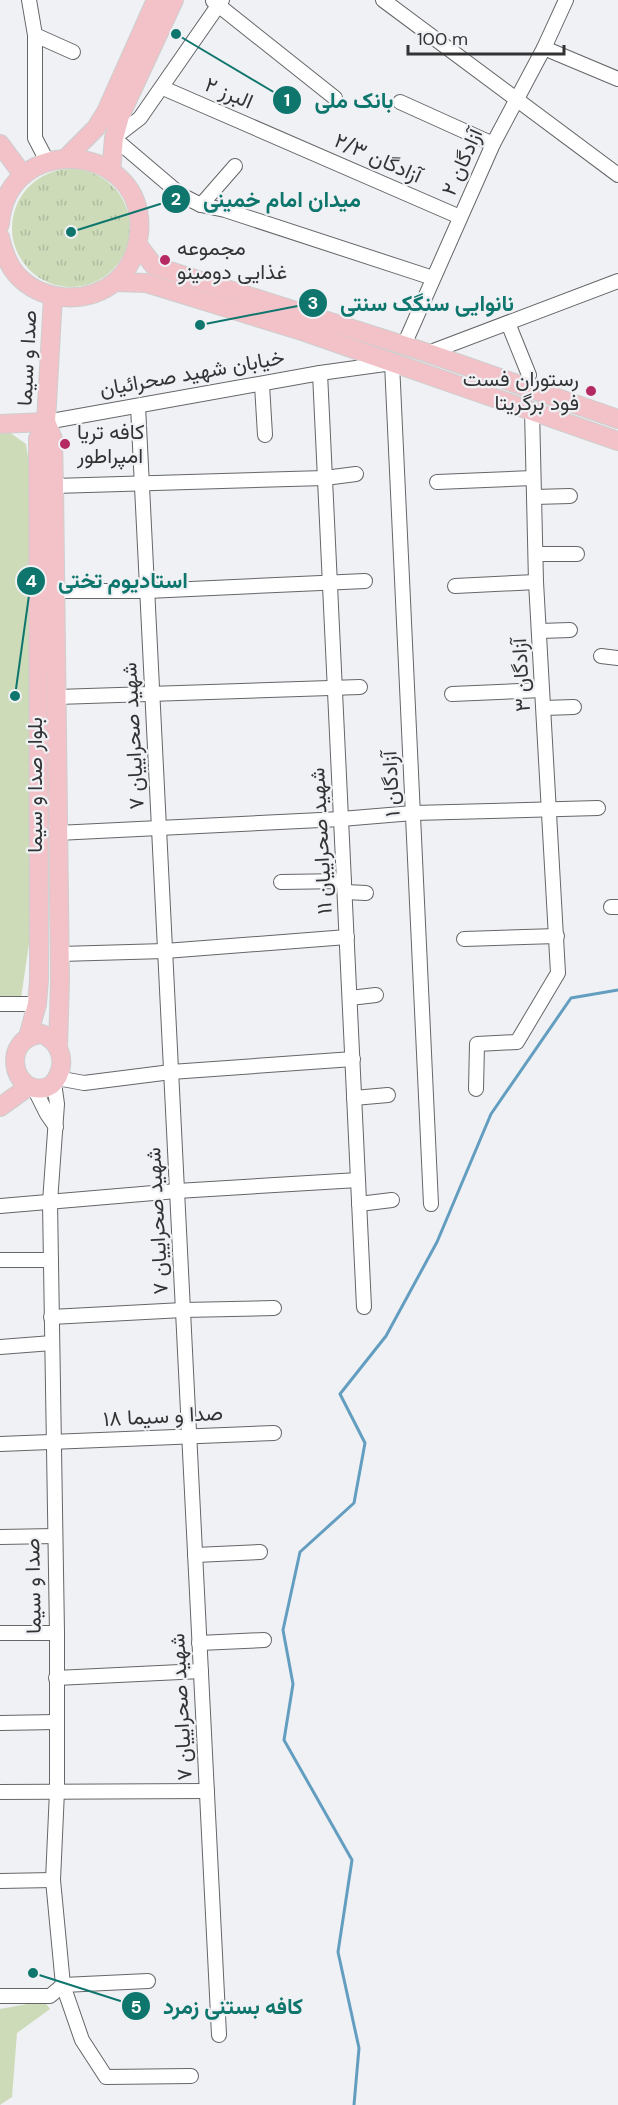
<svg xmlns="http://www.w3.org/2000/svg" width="618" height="2105" viewBox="0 0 618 2105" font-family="'DM Sans',Vazirmatn,sans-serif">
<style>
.grass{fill:url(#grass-tufts)}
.garden{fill:#cddbb9}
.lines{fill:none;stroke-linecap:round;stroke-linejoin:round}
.stream{stroke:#639ec0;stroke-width:3}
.minor-casing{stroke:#646668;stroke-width:16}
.major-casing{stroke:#cecece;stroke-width:20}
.minor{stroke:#fff;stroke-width:14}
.major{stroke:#f2c2c8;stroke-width:18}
.poi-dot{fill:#b62a63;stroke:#eff1f4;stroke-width:2}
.labels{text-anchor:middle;stroke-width:4.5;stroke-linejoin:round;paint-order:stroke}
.street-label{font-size:21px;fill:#323334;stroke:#eff1f4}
.poi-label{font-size:21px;fill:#323334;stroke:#eff1f4;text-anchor:start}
.leader{fill:none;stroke:#0f766e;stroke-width:2}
.callout-dot{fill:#0f766e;stroke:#eff1f4;stroke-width:2}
.mark-label{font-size:18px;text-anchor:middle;font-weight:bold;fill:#fff}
.callout-label{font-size:22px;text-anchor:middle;font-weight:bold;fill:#0f766e;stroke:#eff1f4;stroke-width:4.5;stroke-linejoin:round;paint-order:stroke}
</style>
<defs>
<pattern id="grass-tufts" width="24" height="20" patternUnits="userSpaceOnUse" patternTransform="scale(1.5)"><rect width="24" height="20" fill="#cddbb9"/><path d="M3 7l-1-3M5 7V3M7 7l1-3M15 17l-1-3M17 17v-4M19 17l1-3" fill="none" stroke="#b0bca0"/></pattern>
</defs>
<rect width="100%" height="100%" fill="#eff1f4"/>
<circle class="grass" cx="71" cy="228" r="59"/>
<g class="garden">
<path d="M0,431L9,432L26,444L30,470L32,923L21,998H0Z"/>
<path d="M44,2001L50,2009L17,2033L12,2097L0,2105V2009Z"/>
</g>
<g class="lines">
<path class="stream" d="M354,2105L359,2048L338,1952L352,1860L284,1740L293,1684L283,1630L300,1552L354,1503L365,1443L340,1394L386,1336L437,1242L491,1114L571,998L618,990"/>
<g class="minor-casing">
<g id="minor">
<path d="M29,0L35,35V138L47,161"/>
<path d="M222,0L140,118L114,138L181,195L201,205L225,210L433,278"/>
<path d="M383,0L618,175"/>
<path d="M213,1L335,98"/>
<path d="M35,35L73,52"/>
<path d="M544,48L618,79"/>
<path d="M163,88L460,217"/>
<path d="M400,102L493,144"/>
<path d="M201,205L235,166"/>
<path d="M508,323L529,375"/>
<path d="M404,345L493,144L544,48L566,0"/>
<path d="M428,353L618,281"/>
<path d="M320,373L364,1307"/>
<path d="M262,385L265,435"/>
<path d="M138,406L219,2035"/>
<path d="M46,422L320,373L392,363L431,1204"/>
<path d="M437,482L533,478"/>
<path d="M54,486L325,478L356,474"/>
<path d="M534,497L570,496"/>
<path d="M536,554H577"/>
<path d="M455,586L536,582"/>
<path d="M55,591H147L365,581"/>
<path d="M540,631L570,630"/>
<path d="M601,656L618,658"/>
<path d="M452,694L542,690"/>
<path d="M57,697L360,687"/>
<path d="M544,708L574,707"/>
<path d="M57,833L341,819L413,813L598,808"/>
<path d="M281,882L344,881"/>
<path d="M345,892L366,893"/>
<path d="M611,907H618"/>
<path d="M464,939L557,936"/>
<path d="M60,954L165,951L347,937"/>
<path d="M350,998L376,995"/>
<path d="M0,1004H37"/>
<path d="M57,1078L84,1083L171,1072L353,1059"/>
<path d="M54,1083L57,1104L50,1202L57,1633V1791L53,1880L63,1985L82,2040L106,2077L191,2076"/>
<path d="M34,1088L47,1114L56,1127"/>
<path d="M476,1089L477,1044L517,1042L558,973L536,582L532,410"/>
<path d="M354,1098L388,1095"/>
<path d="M359,1204L392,1200"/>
<path d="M0,1206L177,1191L358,1180"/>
<path d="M0,1260H51"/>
<path d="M51,1317L183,1310L274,1308"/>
<path d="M0,1347L52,1343"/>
<path d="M0,1444L274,1433"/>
<path d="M0,1537L55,1536"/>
<path d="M195,1555L260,1552"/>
<path d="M0,1633H57"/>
<path d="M199,1643L264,1640"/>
<path d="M56,1678L201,1671"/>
<path d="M0,1723L56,1722"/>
<path d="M0,1792L207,1791"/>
<path d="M0,1881L53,1880"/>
<path d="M63,1985L148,1981"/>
<path d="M0,1996H50L63,1985"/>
</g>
</g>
<g class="major-casing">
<g id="major">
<path d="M0,144L23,175"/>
<path d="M66,158L96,128L106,112L156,0"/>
<path d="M111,171L114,138L120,116L174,0"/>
<path d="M0,224C7,130 148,142 139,234C137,252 129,270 115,282C86,305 41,302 16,274C7,263 3,250 0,237"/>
<path d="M138,245L154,266L428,353L618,419"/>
<path d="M115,282L146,283L305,332L618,441"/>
<path d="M46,422L53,439L54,486L60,981L58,1047"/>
<path d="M0,424L46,422"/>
<path d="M42,1034C59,1041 66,1059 58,1076C55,1082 50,1087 44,1088C11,1094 1,1037 42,1034Z"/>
<path d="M28,1037L37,1004L39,980L38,439L46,422L53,296"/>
<path d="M0,1107L28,1087"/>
</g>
</g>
<use href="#minor" class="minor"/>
<use href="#major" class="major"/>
</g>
<g class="poi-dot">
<circle cx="165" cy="260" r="6"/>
<circle cx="591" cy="391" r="6"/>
<circle cx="65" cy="444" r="6"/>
</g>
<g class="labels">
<g class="street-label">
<text transform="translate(229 93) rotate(23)" y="7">البرز ۲</text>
<text transform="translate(378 158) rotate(24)" y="7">آزادگان ۲/۳</text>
<text transform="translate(462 162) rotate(-66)" y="7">آزادگان ۲</text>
<text transform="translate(27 358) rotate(-87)" y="7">صدا و سیما</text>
<text transform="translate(192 373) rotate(-10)" y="7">خیابان شهید صحرائیان</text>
<text transform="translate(521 675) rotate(-93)" y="7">آزادگان ۳</text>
<text transform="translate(133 736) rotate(-93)" y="7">شهید صحراییان ۷</text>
<text transform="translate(391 784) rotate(-93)" y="7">آزادگان ۱</text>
<text transform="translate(35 785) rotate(-90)" y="7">بلوار صدا و سیما</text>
<text transform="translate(321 841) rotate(-93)" y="7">شهید صحراییان ۱۱</text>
<text transform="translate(157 1221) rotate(-93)" y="7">شهید صحراییان ۷</text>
<text transform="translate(163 1416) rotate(-3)" y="7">صدا و سیما ۱۸</text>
<text transform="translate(33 1586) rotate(-91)" y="7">صدا و سیما</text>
<text transform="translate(181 1707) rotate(-93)" y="7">شهید صحراییان ۷</text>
</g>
<g class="poi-label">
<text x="177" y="255">مجموعه<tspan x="177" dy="24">غذایى دومینو</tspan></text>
<text x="579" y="386" text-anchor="end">رستوران فست<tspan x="579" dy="24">فود برگریتا</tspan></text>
<text x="77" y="439">کافه تریا<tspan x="77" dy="24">امپراطور</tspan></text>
</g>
</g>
<path class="leader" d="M176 34L287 100M71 232L176 199M200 325L313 303M15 696L31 581M33 1973L136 2006"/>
<g class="callout-dot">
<circle cx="176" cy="34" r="6"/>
<circle cx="71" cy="232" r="6"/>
<circle cx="200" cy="325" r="6"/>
<circle cx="15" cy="696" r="6"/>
<circle cx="33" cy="1973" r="6"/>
<circle cx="287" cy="100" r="15"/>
<circle cx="176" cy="199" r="15"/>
<circle cx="313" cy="303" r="15"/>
<circle cx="31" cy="581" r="15"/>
<circle cx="136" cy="2006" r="15"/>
</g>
<g class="mark-label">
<text x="287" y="106">1</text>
<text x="176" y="205">2</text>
<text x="313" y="309">3</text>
<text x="31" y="587">4</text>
<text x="136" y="2013">5</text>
</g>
<g class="callout-label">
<text x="354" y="108">بانک ملی</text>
<text x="282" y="207">میدان امام خمینی</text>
<text x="427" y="311">نانوایی سنگک سنتی</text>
<text x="123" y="588">استادیوم تختی</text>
<text x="233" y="2014">کافه بستنی زمرد</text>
</g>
<path d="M408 45v9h156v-9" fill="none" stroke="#323334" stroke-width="3"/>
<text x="417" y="45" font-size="18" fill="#323334" stroke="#eff1f4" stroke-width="4.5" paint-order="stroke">100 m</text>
</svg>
